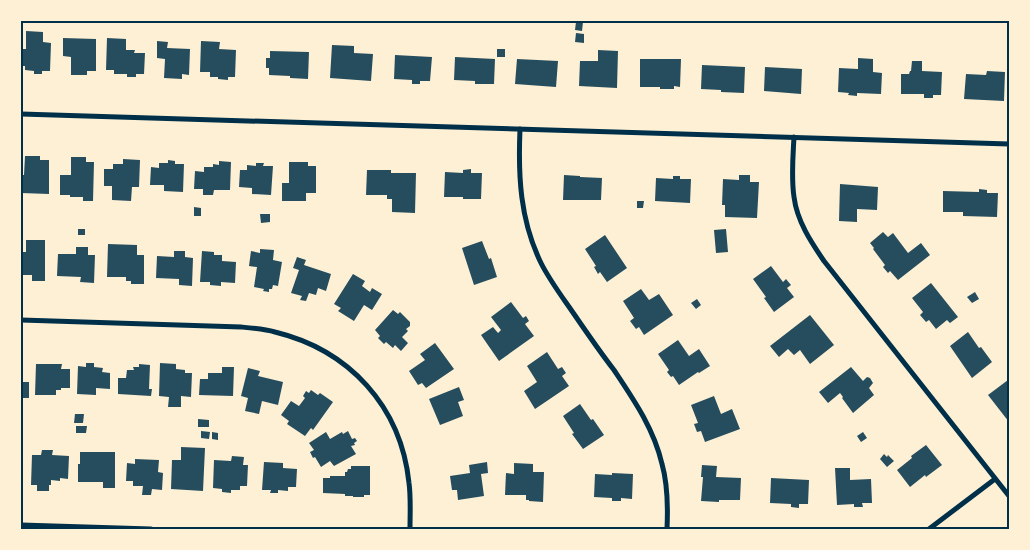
<svg xmlns="http://www.w3.org/2000/svg" width="1030" height="550" viewBox="0 0 1030 550" font-family="Ubuntu,sans-serif">
<style>
.building{fill:#264d5e}
.lines{fill:none;stroke-linecap:round;stroke-linejoin:round}
.minor{stroke:#003049;stroke-width:5}
.neatline{fill:none;stroke:#003049;stroke-width:2}
</style>
<rect width="100%" height="100%" fill="#fdf0d5"/>
<g class="building">
<path d="M576,22H583L582,31L575,30Z"/>
<path d="M26,31L43,32V42L51,43L50,71H42V74H34V71L25,70V66H21V49H26Z"/>
<path d="M576,33L584,34V43L575,42Z"/>
<path d="M63,38L96,39V71H87V75H71V57L63,56Z"/>
<path d="M107,38L126,39V50H135L134,53H145L144,74H136V77H127V74H114V70H106Z"/>
<path d="M157,41L168,42L167,48L190,49L189,75L182,74V79L164,78L165,59L157,58Z"/>
<path d="M201,41L220,42L219,49L236,50L235,77H228V80L218,79V77H210V72H200Z"/>
<path d="M332,45L354,46V53L373,54L371,81L330,78Z"/>
<rect x="497" y="49" width="8" height="8"/>
<path d="M598,50L618,51L617,88L579,86L580,61H598Z"/>
<path d="M270,51L309,52L308,79L290,78V76L269,75V68H266V58H270Z"/>
<path d="M395,55L432,57L430,81H420V84H412V80L394,79Z"/>
<path d="M455,57L495,59L494,84H475V81L454,80Z"/>
<path d="M858,58L873,59V72L882,73L881,94L857,93V96L848,95L849,93L838,92L839,68L858,69Z"/>
<path d="M517,59L558,61L556,87L515,84Z"/>
<path d="M640,59H681L680,87L674,86V89H660V87H640Z"/>
<path d="M912,61H922V71L942,72L941,95H933V98H924V94H901V74H909L910,71H911Z"/>
<path d="M702,65L745,67L744,93L721,92V90L701,89Z"/>
<path d="M765,67L802,69L801,94L764,91Z"/>
<path d="M987,71L1005,72L1004,101L964,99L966,74L986,75Z"/>
<path d="M25,156H40V160H49V194L21,193V175H24Z"/>
<path d="M71,157H86V162H94L93,201H83V197H70V195H60V175H71Z"/>
<path d="M123,159L140,160L139,187H132L131,201L112,200V186H104V169H113V164H123Z"/>
<path d="M168,160L175,161V164H184L183,192L164,191V185H150L151,167L159,168V163H168Z"/>
<path d="M219,161L231,162L230,190H214L213,195H203V189H194L195,171L204,172V167H213V164L219,165Z"/>
<path d="M289,162H308V166H316V193H306V201H282V183H289Z"/>
<path d="M256,163H264L263,166H273L271,195L252,194V188L239,187L240,170H247V165L256,166Z"/>
<path d="M471,169V173H482L481,199H463V197H444L445,172L463,173V170Z"/>
<path d="M367,170H391V173H416L415,213L392,212V199H387V195H366Z"/>
<path d="M564,175L580,176V177L602,178L601,200H563Z"/>
<path d="M739,175H750V182H759L757,218L725,217V205H722L723,179L739,180Z"/>
<path d="M673,176H680V179H691L690,203L655,201L656,178L673,179Z"/>
<path d="M840,184L878,187L877,210L857,209V222L839,221Z"/>
<path d="M979,189L987,190V193H998L997,217L963,216V212H943V191L979,192Z"/>
<path d="M637,201H644L643,208H637Z"/>
<path d="M194,207L201,208V216H194Z"/>
<path d="M260,214H270V222L261,223Z"/>
<rect x="78" y="229" width="7" height="6"/>
<path d="M726,229L728,252L716,253L714,230Z"/>
<path d="M883,232L888,237L893,233L908,253L921,243L930,255L898,280L890,271L888,273L883,267L885,265L873,249L874,248L870,243Z"/>
<path d="M605,235L627,268L607,282L600,272L598,274L594,267L596,266L585,249Z"/>
<path d="M26,240H45V281H32V275H21V252H26Z"/>
<path d="M482,241L489,259L491,258L497,277L474,285L462,248Z"/>
<path d="M108,244L137,245V255H144V284H131V281H126V277H107Z"/>
<path d="M76,247H88V255H95L94,283L80,282L81,277L57,276L58,254H76Z"/>
<path d="M260,249L274,250L273,260L282,262L278,286L273,285L272,289H269V292L263,291L264,289L254,287L257,267L249,266L251,251L260,253Z"/>
<path d="M174,251H185V257L193,258L192,286L179,285V279L156,278L157,256L174,257Z"/>
<path d="M202,251L214,252V255H222V261L236,262L235,283L221,282V286L210,285V282H200Z"/>
<path d="M297,257L306,260L304,265L331,274L326,291L318,288L316,295L309,293L306,301L300,300L302,296L291,293L299,270L293,268Z"/>
<path d="M771,266L783,282L786,279L791,285L787,288L794,297L774,312L764,298L766,297L753,279Z"/>
<path d="M353,274L365,281L362,286L370,292L372,288L382,294L372,310L364,305L354,321L338,311L341,308L334,304Z"/>
<path d="M931,283L958,317L950,323L947,320L936,329L929,320L926,322L920,315L923,312L912,298Z"/>
<path d="M641,289L649,300L659,294L673,315L644,335L639,327L636,329L630,321L634,318L623,301Z"/>
<path d="M975,292L979,299L972,303L967,297Z"/>
<path d="M697,299L701,305L696,309L691,303Z"/>
<path d="M511,302L523,318L526,316L529,321L525,324L534,336L499,361L481,335L493,327L498,333L501,330L491,317Z"/>
<path d="M393,310L398,314L400,312L410,322V326L406,329L408,331L402,337L408,343L401,351L395,345L393,348L386,342L384,344L378,338L380,336L375,330Z"/>
<path d="M810,315L834,345L810,364L800,350L794,355L788,349L779,357L770,346Z"/>
<path d="M968,332L979,348L981,347L992,362L972,378L950,346Z"/>
<path d="M678,340L689,356L699,349L710,366L699,373L698,372L679,385L673,376L671,377L667,372L669,370L658,354Z"/>
<path d="M435,343L454,369L426,388L422,383L418,385L409,371L425,360L420,354Z"/>
<path d="M547,352L558,369L562,367L566,373L562,376L569,386L535,409L524,391L537,382L527,366Z"/>
<path d="M86,363H94V367L103,368L102,372L110,373V389L96,388V395L77,394L78,366L86,367Z"/>
<path d="M160,363L176,364V369L185,370V373H192L191,397L181,396V407H168L169,397L159,396Z"/>
<path d="M36,364H62L61,369H70V388H61V390H56V395H35Z"/>
<path d="M139,364L150,365L149,389H152L151,396L118,394V378H126L127,370H134L133,367H139Z"/>
<path d="M222,367H234L233,396L199,395L200,379H208V373H222Z"/>
<path d="M851,367L863,381L867,377L870,378L873,383L869,388L874,395L853,413L842,398L843,397L840,393L828,403L819,392Z"/>
<path d="M248,368L260,371L258,376L283,382L278,405L262,401L259,414L245,411L248,398L241,396Z"/>
<path d="M1008,380L1009,381V422L988,395Z"/>
<rect x="21" y="382" width="8" height="16"/>
<path d="M459,387L464,400L458,402L463,416L440,425L429,399Z"/>
<path d="M311,390L318,395L320,393L333,402L313,430L311,428L305,436L287,424L289,421L281,415L291,401L299,406L305,398L303,396L306,391L309,393Z"/>
<path d="M714,396L721,414L732,409L740,429L705,442L701,431L697,432L694,424L698,423L691,405Z"/>
<path d="M580,404L591,420L593,419L604,435L583,449L572,434L574,433L563,416Z"/>
<path d="M75,414H84L83,423H74Z"/>
<path d="M198,419L209,420V427H198Z"/>
<path d="M76,426H87L86,433H76Z"/>
<path d="M201,431L210,432L209,439L201,438Z"/>
<path d="M348,431L352,439L355,438L357,441L354,443L355,445L351,446L356,454L334,466L330,461L321,467L315,457L313,458L310,452L314,450L309,443L326,432L330,439L342,432L343,434Z"/>
<path d="M212,432L218,433V440L212,439Z"/>
<path d="M863,432L867,438L861,442L857,436Z"/>
<path d="M926,445L942,465L926,477L925,475L910,487L897,470L912,458L911,456Z"/>
<path d="M181,447L205,448L203,491L171,489L172,460H181Z"/>
<path d="M42,450H53L52,455L69,456L68,479L60,478V481L51,480V485H49V491H37V485H31L32,455H41Z"/>
<path d="M80,452H115V488H103V482H78V464H80Z"/>
<path d="M884,454L887,457L888,455L894,461L887,467L880,459Z"/>
<path d="M232,456L244,457L243,465H248L247,486H240V490H231V493L222,492V489L213,488L214,460L231,461Z"/>
<path d="M135,459L159,460L158,472L163,473L162,490L152,489L151,495H142L143,486H133V481H126L127,463L135,464Z"/>
<path d="M264,462L283,463V468L297,469L296,487H288V491L278,490V493H270L271,490H262Z"/>
<path d="M487,462L488,473L481,474L484,496L458,500L457,490H452L450,476L470,473L469,465Z"/>
<path d="M514,463L533,464V472H544L543,502L529,501V500H526V495H505L506,473L514,474Z"/>
<path d="M702,465L717,466L716,477L741,478L740,500H719V502L701,501L703,477H701Z"/>
<path d="M351,466H370V495H364V497H353V496H345V494L323,493V478H330V476H345V472H347L348,469H351Z"/>
<path d="M835,468H850V480L871,479L872,503H862L863,507H854V504L837,505Z"/>
<path d="M612,473L633,474L632,499L621,498V501H612V498L594,497L595,474L612,475Z"/>
<path d="M771,478L809,480L808,504H799V508L791,507V504L770,503Z"/>
</g>
<g class="lines">
<g class="minor">
<path d="M21,114L1009,144"/>
<path d="M520,129C518,176 520,220 541,263C550,281 563,298 574,314C587,333 600,352 614,370C634,400 654,429 662,464C668,485 668,507 667,529"/>
<path d="M794,137C793,157 791,177 794,197C797,221 811,242 824,261L1009,496"/>
<path d="M21,320L241,327C252,328 264,329 275,332C349,350 401,406 409,483C411,498 410,514 410,529"/>
<path d="M21,525L151,529"/>
<path d="M929,529L995,479"/>
</g>
</g>
<rect width="1030" height="550" fill="none" stroke="#fdf0d5" stroke-width="45"/>
<rect x="22" y="22" width="986" height="506" class="neatline"/>
</svg>
